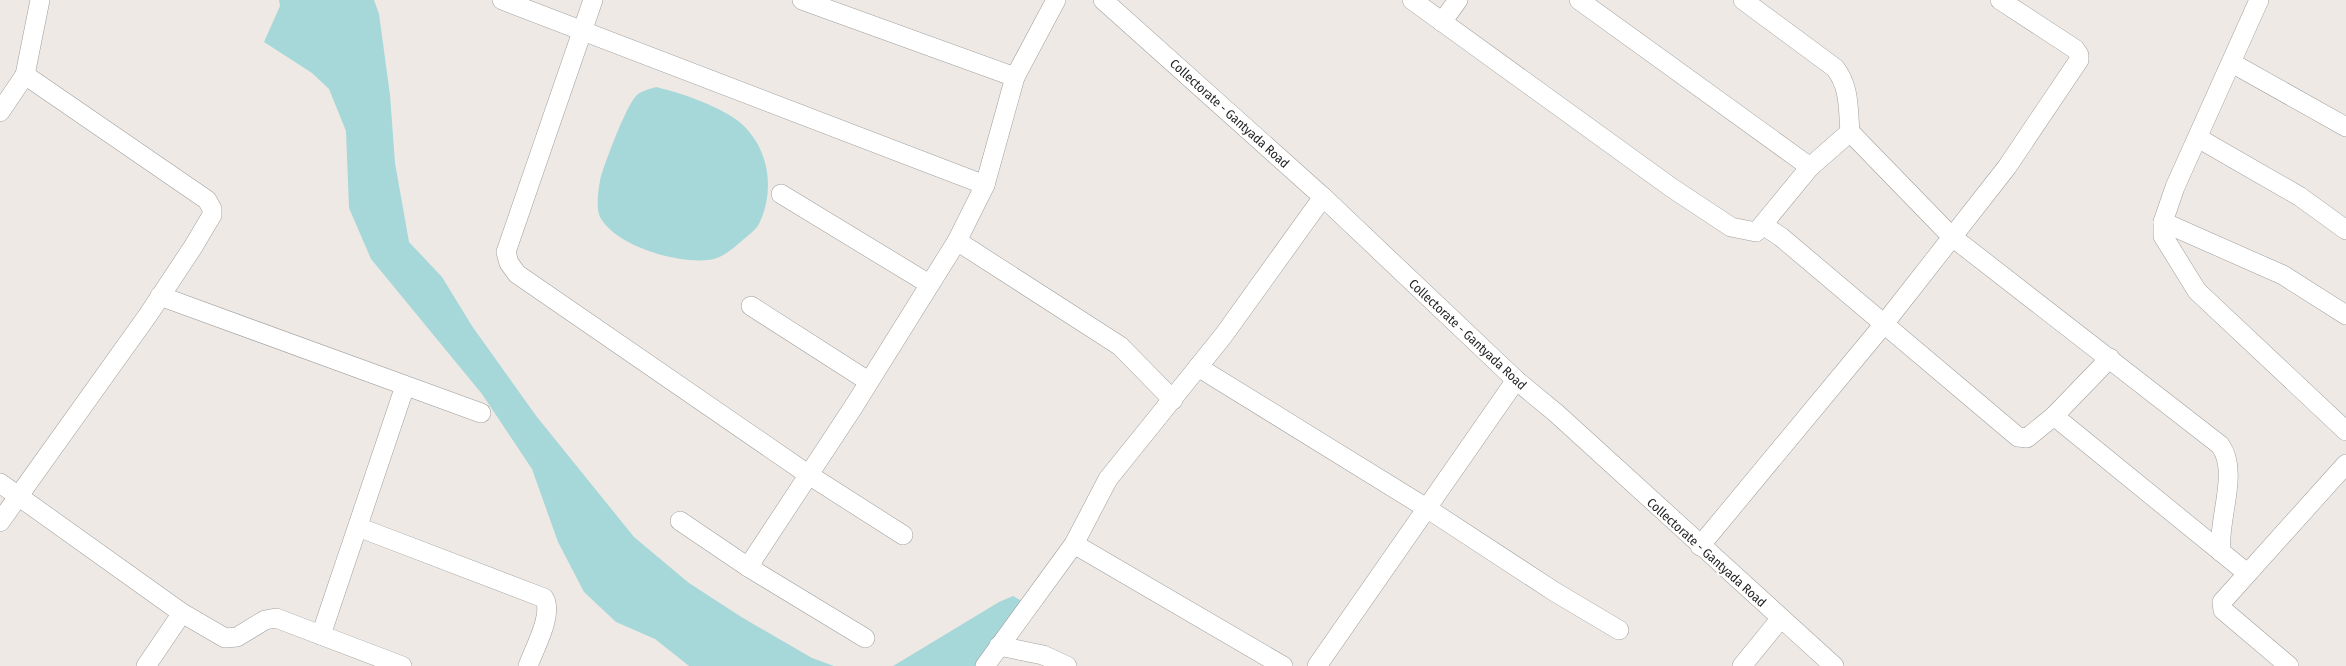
<svg xmlns="http://www.w3.org/2000/svg" width="2346" height="666" viewBox="0 0 2346 666" font-family="'Fira Sans Condensed',sans-serif">
<style>
.water{fill:#a6d8da}
.lines{fill:none;stroke-linecap:round;stroke-linejoin:round}
.minor-casing{stroke:#9f9f9f;stroke-width:20}
.minor{stroke:#fff;stroke-width:19}
.labels{text-anchor:middle;stroke-width:4;stroke-linejoin:round;paint-order:stroke}
.street-label{font-size:13px;fill:#1e1e1e;stroke:#fff}
</style>
<rect width="100%" height="100%" fill="#eee9e4"/>
<g class="water">
<path d="M279,0H374L379,14L390,95L395,163L409,242L442,277L472,326L537,417L634,537L689,583L743,618L812,658L834,666H689L655,639L616,622L584,592L558,542L532,469L482,394L371,259L349,208L346,131L329,89L312,73L264,42L280,6Z"/>
<path d="M656,87C681,93 716,105 737,120C769,145 776,189 759,224C756,229 749,235 744,239C736,246 725,256 714,259C683,266 616,247 600,217C596,208 598,191 600,181C603,167 627,103 637,95C641,91 650,89 656,87Z"/>
<path d="M1013,596L1022,601L979,666H893L999,602Z"/>
</g>
<g class="lines">
<g class="minor-casing">
<g id="minor">
<path d="M502,0L985,185"/>
<path d="M593,0L506,252L509,263L517,274L809,475L903,535"/>
<path d="M802,0L1015,77"/>
<path d="M1103,0L1323,197L1516,380L1556,413L1834,666"/>
<path d="M1412,0L1672,188L1731,227L1756,232L1759,229L1810,167L1850,132"/>
<path d="M1579,0L1810,167"/>
<path d="M1743,0L1835,68C1850,87 1848,109 1850,132L1951,236L2220,445C2240,472 2217,520 2221,552"/>
<path d="M2259,0L2175,187L2163,222L2283,275L2346,315"/>
<path d="M1442,22L1458,0"/>
<path d="M2232,63L2346,127"/>
<path d="M0,112L25,75L40,0"/>
<path d="M2198,138L2299,196L2346,230"/>
<path d="M781,194L929,284"/>
<path d="M2163,222V236L2197,291L2346,431"/>
<path d="M1763,225L1781,237L2018,437L2027,438L2054,416L2110,358"/>
<path d="M957,241L1120,346L1173,400"/>
<path d="M160,296L481,413"/>
<path d="M751,306L868,381"/>
<path d="M1198,367L1428,509L1555,592L1619,630"/>
<path d="M2054,416L2247,573"/>
<path d="M0,483L182,613L225,638L237,637L265,620L276,618L402,666"/>
<path d="M680,521L748,567L865,638"/>
<path d="M0,522L148,315L193,247L212,215V209L207,200L25,75"/>
<path d="M358,527L544,598C554,614 534,649 528,666"/>
<path d="M1074,544L1283,666"/>
<path d="M1700,546L1884,324L2007,167L2079,60V55L2075,49L2000,0"/>
<path d="M748,567L854,406L957,241L985,185L1015,77L1056,0"/>
<path d="M321,635L405,386"/>
<path d="M999,646L1043,655L1067,666"/>
<path d="M146,666L182,613"/>
<path d="M985,666L1074,544L1108,479L1223,336L1323,197"/>
<path d="M1317,666L1516,380"/>
<path d="M1742,666L1781,618"/>
<path d="M2289,666L2223,610L2222,602L2346,464"/>
</g>
</g>
<use href="#minor" class="minor"/>
</g>
<g class="labels">
<g class="street-label">
<text transform="translate(1230 113) rotate(42)" y="5">Collectorate - Gantyada Road</text>
<text transform="translate(1468 334) rotate(43)" y="5">Collectorate - Gantyada Road</text>
<text transform="translate(1707 552) rotate(42)" y="5">Collectorate - Gantyada Road</text>
</g>
</g>
</svg>
